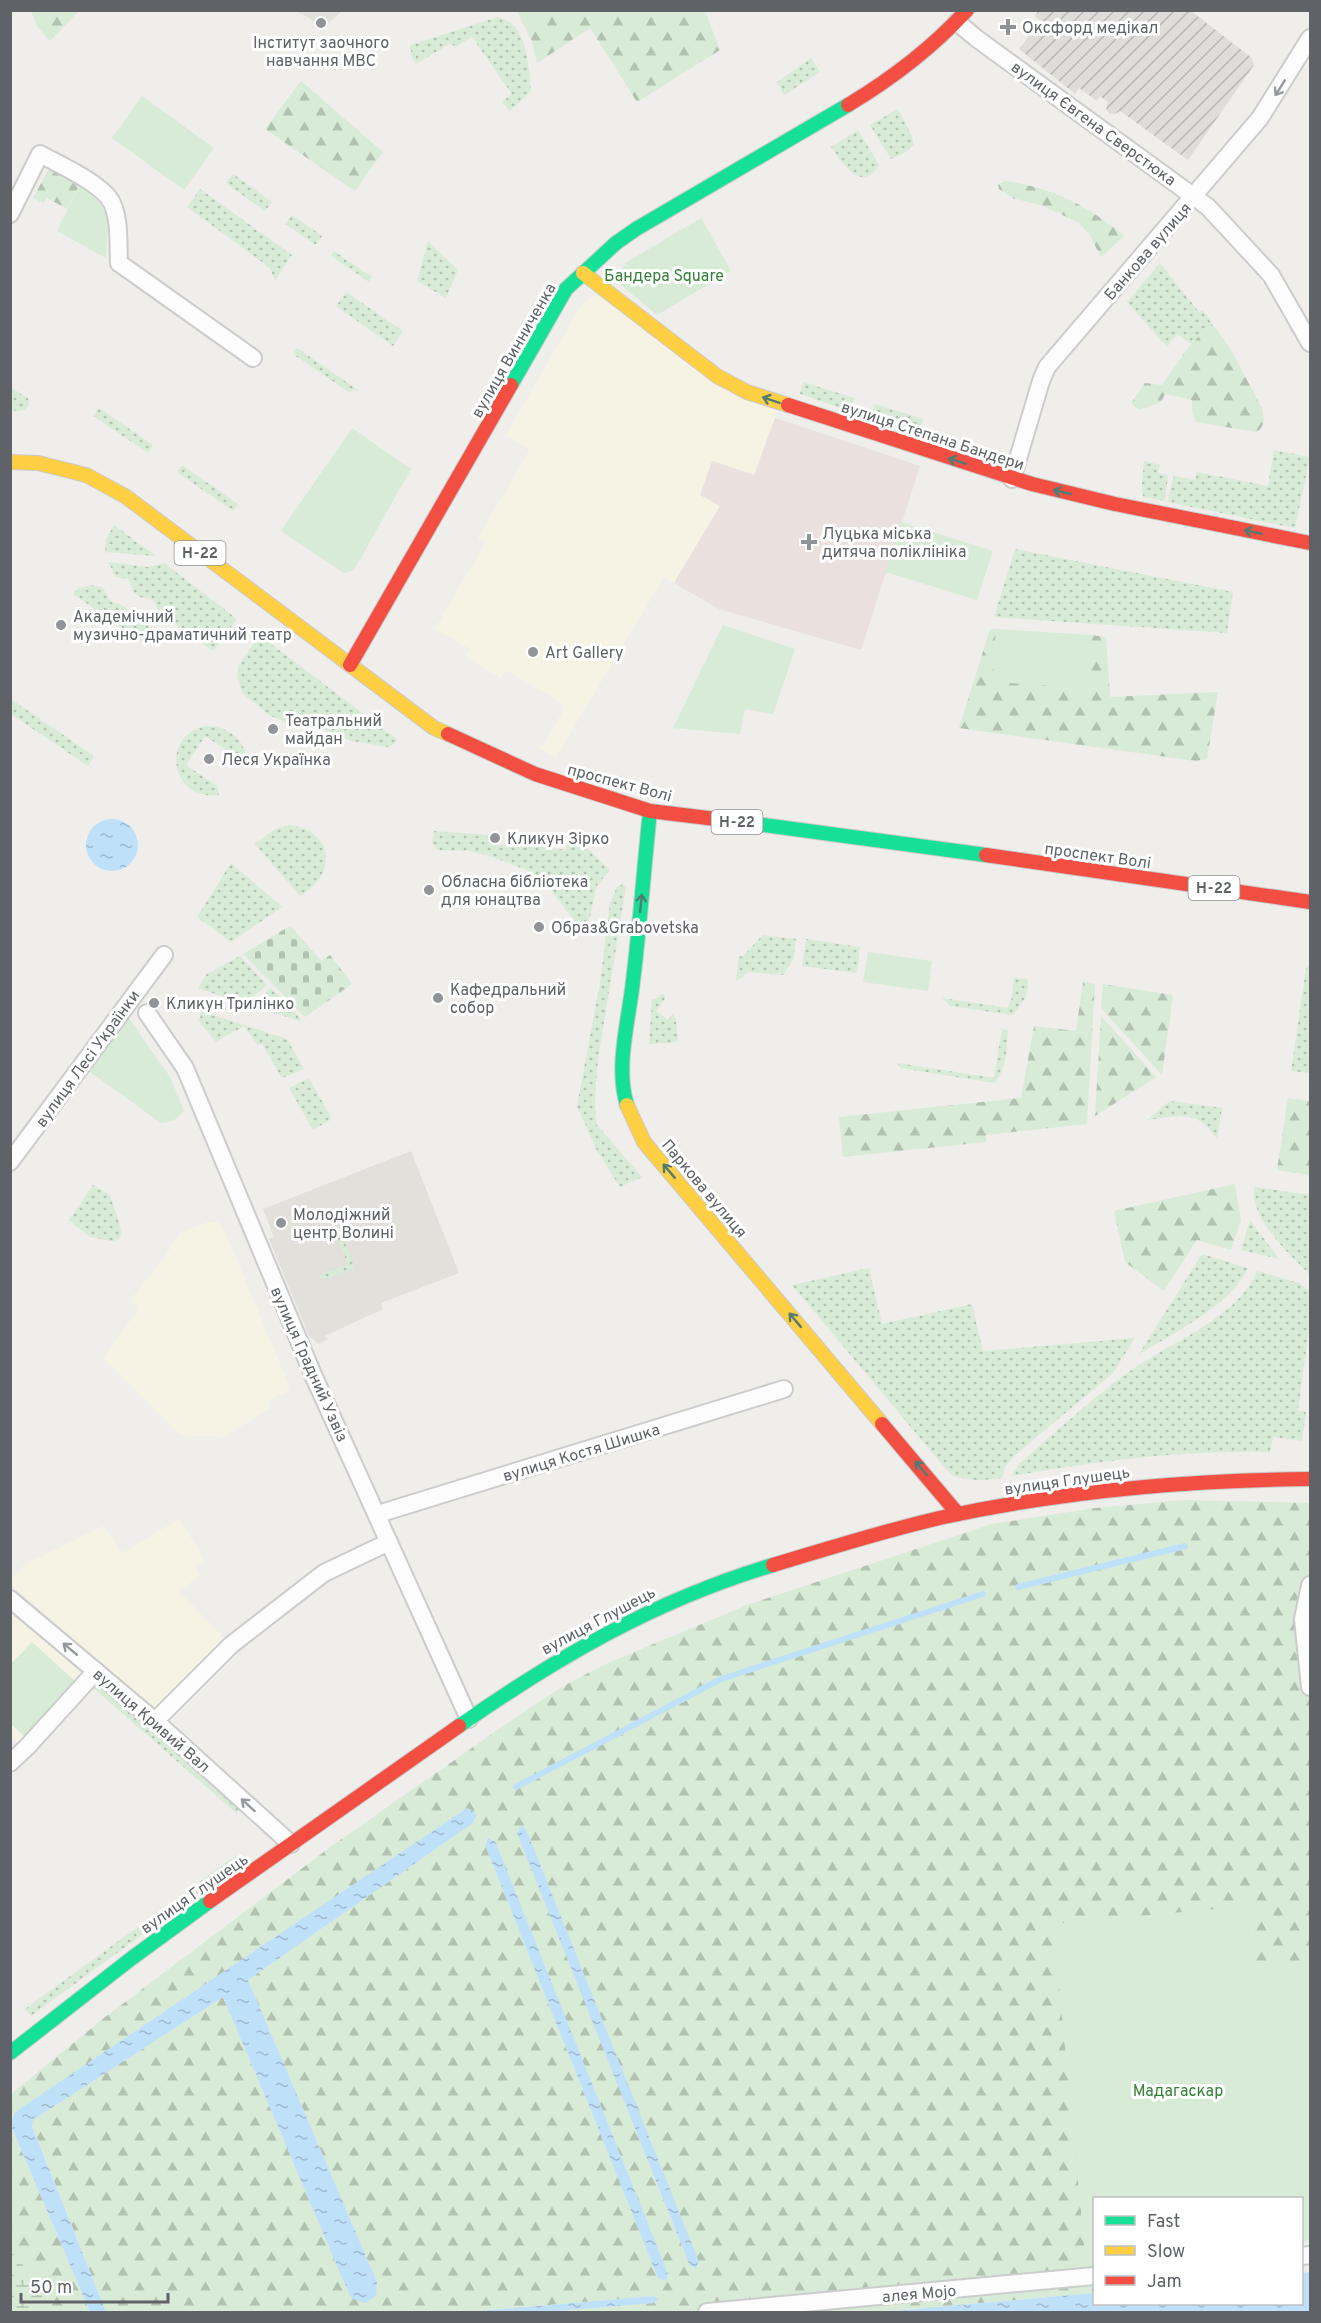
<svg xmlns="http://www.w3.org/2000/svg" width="1321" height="2323" viewBox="0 0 1321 2323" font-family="Overpass,sans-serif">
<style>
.commercial{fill:#f7f3e4}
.industrial{fill:url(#industrial-furrows)}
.education{fill:#e2e0da}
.medical{fill:#eae0de}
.grass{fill:url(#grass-dots)}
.forest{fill:url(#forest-firs);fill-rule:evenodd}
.wetland{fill:url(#wetland-marsh)}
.cemetery{fill:url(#cemetery-stones)}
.green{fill:#d8ebd6}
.water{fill:url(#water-ripples)}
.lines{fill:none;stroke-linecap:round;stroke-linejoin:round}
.stream{stroke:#bfe0f9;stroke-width:6}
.street-casing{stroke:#cbcccc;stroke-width:20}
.fast-casing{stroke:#cacacb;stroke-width:16}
.slow-casing{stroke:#cacacb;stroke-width:16}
.jam-casing{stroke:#cacacb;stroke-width:16}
.street{stroke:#fdfcfc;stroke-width:16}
.fast{stroke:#16e098;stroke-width:14}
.slow{stroke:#ffcf43;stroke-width:14}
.jam{stroke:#f24e42;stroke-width:14}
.oneway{stroke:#96999c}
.oneway2{stroke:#507c72}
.poi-dot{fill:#919496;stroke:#fff;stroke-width:2}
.labels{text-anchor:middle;stroke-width:6;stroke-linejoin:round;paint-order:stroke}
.shield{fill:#fff;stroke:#8f9295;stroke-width:1.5}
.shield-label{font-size:15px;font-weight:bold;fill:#5f6368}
.poi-label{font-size:16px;fill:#5f6368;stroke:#fff;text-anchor:start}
.street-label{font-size:16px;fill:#5f6368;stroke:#fff}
.park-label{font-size:16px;fill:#348238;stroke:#fff}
</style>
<defs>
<pattern id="industrial-furrows" width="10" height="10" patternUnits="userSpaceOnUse" patternTransform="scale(1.5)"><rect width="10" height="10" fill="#dfddda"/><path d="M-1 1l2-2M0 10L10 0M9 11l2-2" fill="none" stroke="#b8b7b5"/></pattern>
<pattern id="grass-dots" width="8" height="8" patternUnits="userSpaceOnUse" patternTransform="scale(1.5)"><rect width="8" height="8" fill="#d8ebd6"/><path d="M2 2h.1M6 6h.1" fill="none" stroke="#b2c2b1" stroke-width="1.8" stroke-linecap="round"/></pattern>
<pattern id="forest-firs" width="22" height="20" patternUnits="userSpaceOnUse" patternTransform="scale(1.5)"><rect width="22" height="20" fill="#d8ebd6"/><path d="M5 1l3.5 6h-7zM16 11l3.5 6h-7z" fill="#b2c2b1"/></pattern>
<pattern id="wetland-marsh" width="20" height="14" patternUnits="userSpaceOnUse" patternTransform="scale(1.5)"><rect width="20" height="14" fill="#d8ebd6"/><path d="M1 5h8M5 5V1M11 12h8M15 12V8" fill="none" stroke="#b2c2b1"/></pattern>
<pattern id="cemetery-stones" width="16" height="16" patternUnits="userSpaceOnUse" patternTransform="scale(1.5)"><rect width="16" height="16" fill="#d8ebd6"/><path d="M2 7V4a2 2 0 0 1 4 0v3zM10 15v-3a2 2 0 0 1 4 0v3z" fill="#b2c2b1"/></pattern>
<pattern id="water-ripples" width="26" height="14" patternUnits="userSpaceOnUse" patternTransform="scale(1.5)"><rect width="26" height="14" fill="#bfe0f9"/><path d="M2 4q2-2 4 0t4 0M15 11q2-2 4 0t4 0" fill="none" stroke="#9eb9cd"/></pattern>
</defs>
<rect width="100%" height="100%" fill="#efeeea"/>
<g class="commercial">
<path d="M603,294L778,409L754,476L713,461L700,494L720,506L674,583L664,577L556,757L537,747L543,745L563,711L562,703L506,670L501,678L465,657L470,649L435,629L485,543L478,538L530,449L506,435L574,317L587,299Z"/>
<path d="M208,1222H218L224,1229L290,1388L286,1391L287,1393L282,1396L280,1394L267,1402L270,1408L224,1437L180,1435L103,1358L138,1310L131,1299L162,1261L180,1233Z"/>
<path d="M179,1519L205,1560L194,1567L200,1576L179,1591L227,1641L156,1711L11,1585V1580L24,1565L103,1526L122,1553Z"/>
<path d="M10,1609L86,1674L20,1745L11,1736Z"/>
</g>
<path class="industrial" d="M1038,11H1191L1252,58L1254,65L1188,160L1120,111L1115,114H1110L1106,109L1108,102L1100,96L1097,101L1079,88L1075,94L1019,49L1042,21L1035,17Z"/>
<g class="education">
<path d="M295,11H342L322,29L308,17Z"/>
<path d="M411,1151L459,1273L381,1303L383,1309L325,1336L329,1339L318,1344L309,1336L269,1239L274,1237L263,1209Z"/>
</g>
<path class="medical" d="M775,418L920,466L861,650L719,609L674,583L720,506L700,495L712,461L754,475Z"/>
<g class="grass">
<path d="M498,17C502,19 508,20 511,23C528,38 529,70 531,91L510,111L502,102L512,94L472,37L455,47L451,43L416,64L412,58L410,45Z"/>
<path d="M811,58L820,72L784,95L777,82Z"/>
<path d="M898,109L912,136L914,145L906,152L891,159L870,125Z"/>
<path d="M858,130L879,165C861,195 843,162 831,147Z"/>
<path d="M233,174L272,202L265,211L226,183Z"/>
<path d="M200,189L292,255L275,281L270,268L187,207Z"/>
<path d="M292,215L322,236L316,245L285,224Z"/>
<path d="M428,241L458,270L446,298L417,281Z"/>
<path d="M334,251L372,277L369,282L331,256Z"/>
<path d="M1160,263L1199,312L1203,310L1212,324L1191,344L1177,334L1167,347L1127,302Z"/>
<path d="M346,292L403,331L393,346L336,306Z"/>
<path d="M297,348L358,390L357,391L353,389L350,393L293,354Z"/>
<path d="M803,382L854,398L850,411L800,394Z"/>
<path d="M10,387L28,398L29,405L25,410L11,411Z"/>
<path d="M875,404L923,419L919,434L871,418Z"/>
<path d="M99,408L153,445L148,453L93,416Z"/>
<path d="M1274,450L1310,457L1295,528L1167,502L1174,476L1195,480L1197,472L1268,486Z"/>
<path d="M1144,461L1160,465L1158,473L1168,475L1165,501L1143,497L1142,483Z"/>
<path d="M182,465L238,504L233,511L177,472Z"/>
<path d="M114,525L156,556L105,552L106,539Z"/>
<path d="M1015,549L1233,592L1227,633L994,617Z"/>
<path d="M109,562L148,567L164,563L237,619L213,651L158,611L154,600L140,597L134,592L128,579L115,577Z"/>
<path d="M91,585L103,588L111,602C128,606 125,607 135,620C149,627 157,626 156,646L146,639L143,642L73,594L79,588Z"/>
<path d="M259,635L398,740L394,744L388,747L352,741L315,727L291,725L269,715L242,693L237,676L239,665Z"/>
<path d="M11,699L94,756L88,766L11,714Z"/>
<path d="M206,726C226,726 241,736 246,755L237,757L205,736L186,765L217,786L219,795C171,801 159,736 206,726Z"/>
<path d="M290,825C316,827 336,851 321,876C316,885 308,890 300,896L255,844L275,829Z"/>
<path d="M434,831L490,835L491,842C497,848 504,846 510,841L566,850L567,842L577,838L610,870L596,887L590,918L586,923L579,925L574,921L552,891L529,871L487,855L470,851L437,850L432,843Z"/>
<path d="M231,863L282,907L231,942L197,917Z"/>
<path d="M623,884L626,887L598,1059L595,1098L596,1124L642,1177L620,1187L596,1149L577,1106L600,983L610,903L617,887Z"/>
<path d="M763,935L796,939L793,960L783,975L749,972L736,981L739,955L742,957Z"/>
<path d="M806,939L860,947L857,973L802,966Z"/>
<path d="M240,956L267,985L244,1004L198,988L207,974Z"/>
<path d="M1310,964V1073L1291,1071L1306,968Z"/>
<path d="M1014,978L1027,979C1031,994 1021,1004 1013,1015L950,1006L942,998L1007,1008L1011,1001Z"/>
<path d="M271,988L301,1019L300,1021L251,1006Z"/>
<path d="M661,994L665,995V999L656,1011L668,1020L673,1013L676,1021L678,1040L672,1043L649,1044L652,999L658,998Z"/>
<path d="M201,1011L287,1039L304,1069L282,1078L262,1044L257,1045L244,1026L216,1042L198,1020L200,1019Z"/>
<path d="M1002,1029L1008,1031C1007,1046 1006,1073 994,1083L900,1068L897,1063L994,1078Z"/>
<path d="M309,1078L331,1117L330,1120L313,1130L289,1088Z"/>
<path d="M1170,1101L1222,1108L1217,1139C1198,1109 1178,1116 1147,1120Z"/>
<path d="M93,1185L110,1195L122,1232L121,1237L114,1242L88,1236L69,1220Z"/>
<path d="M1254,1187L1310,1195V1275C1289,1253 1250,1220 1254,1187Z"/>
<path d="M1250,1220L1279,1259L1241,1250Z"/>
<path d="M340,1228L354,1266L352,1269L322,1280L320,1278L323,1274L348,1264L334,1231Z"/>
<path d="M1202,1254L1248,1268C1234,1303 1172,1334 1139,1354Z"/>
<path d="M869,1268L882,1324L972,1304L983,1351L1135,1338L1113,1373L1014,1456L1005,1467L1002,1478C983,1481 969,1481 951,1475L792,1285Z"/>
<path d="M1257,1271L1299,1283L1310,1291V1321L1298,1410L1306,1412L1302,1441L1273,1437L1270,1452C1181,1450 1099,1461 1011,1476L1020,1463C1055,1433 1089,1401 1126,1374C1166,1344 1238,1319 1257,1271Z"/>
<path d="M94,1681L240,1809L236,1813L90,1685Z"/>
<path d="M235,1856L240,1863L31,2016L25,2009Z"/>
</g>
<g class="forest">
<path d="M31,11H79L50,41L37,26Z"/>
<path d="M517,11H705L720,50L637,102L590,28L537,63L532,41Z"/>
<path d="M301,81L383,152L355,191L265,129Z"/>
<path d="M50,167L80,184L67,209L47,198L43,203L33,198Z"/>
<path d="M1005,181C1053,188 1087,205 1124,236L1101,257L1089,234L1079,223L1044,206L1012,198L999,189L998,185Z"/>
<path d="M1212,324L1230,348L1262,408C1264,417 1266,427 1256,432L1196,422L1192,412V400L1165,394L1161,402L1139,410L1131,403L1145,383L1162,385L1191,344Z"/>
<path d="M990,629H996L993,681L1087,688L1091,635L1106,637L1110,697L1218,692L1207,759L1196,761L959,728Z"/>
<path d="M1083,982L1095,984L1087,1124L986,1135V1142L843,1157L839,1117L1021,1098L1034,1026L1076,1031Z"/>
<path d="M1103,984L1173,995L1162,1075L1101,1008Z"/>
<path d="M1101,1016L1156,1077L1095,1116Z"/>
<path d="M1288,1098L1310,1101V1175L1277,1170Z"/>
<path d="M1235,1184L1241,1220L1231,1250L1197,1240L1164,1291L1125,1262L1114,1211Z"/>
<path d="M1184,1500L1310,1503V1961L1255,1967L1249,1906L1054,1925L1086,2262H1094V2293L880,2312H546L654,2303V2296L466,2312H106L32,2125L33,2120L223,1997L349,2294L377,2282L248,1980L473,1823L475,1820V1812L13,2115L11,2121L12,2128L90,2312H11V2094L104,2018L333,1845L532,1706L574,1680L610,1662L750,1604L992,1524L1095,1508ZM517,1829H526L699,2266L693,2269L690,2266ZM492,1838L667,2274L665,2281L658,2278L485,1845V1841Z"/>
</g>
<path class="wetland" d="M11,2249L40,2288L46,2312H11Z"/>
<path class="cemetery" d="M290,926L322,961L330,955L352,984L305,1017L243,954Z"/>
<g class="green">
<path d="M142,96L214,148L184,190L112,138Z"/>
<path d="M80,184C113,211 108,218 106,258L57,231Z"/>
<path d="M701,218L731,271L657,315L615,280L627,262Z"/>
<path d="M352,428L411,469L354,570L344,573L281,531Z"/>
<path d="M901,522L993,551L977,600L885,572Z"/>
<path d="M723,625L795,649L773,714L745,709L740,734L673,728Z"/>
<path d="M996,629L1091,635L1088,688L993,682Z"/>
<path d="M868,952L932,961L928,991L863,982Z"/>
<path d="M128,1017L170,1077L184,1111L173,1121L161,1123L89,1071Z"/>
<path d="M32,1642L77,1683L26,1738L11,1724L10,1665Z"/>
<path d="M1249,1906L1255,1967L1310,1961V2241L1302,2242V2198H1094V2262L1086,2263L1053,1924Z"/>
</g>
<g class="water">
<circle cx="112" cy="845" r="26"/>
<path d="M467,1808L475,1812L476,1816L473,1823L248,1980L377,2282L376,2295L366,2303L353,2299L349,2294L223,1997L33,2120L32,2126L106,2312H90L12,2128C11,2120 12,2116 18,2110Z"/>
<path d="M520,1826L526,1829L699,2262L696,2269L690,2266L517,1833Z"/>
<path d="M488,1838L495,1841L668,2274L665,2281L658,2278L485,1845Z"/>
<path d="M1310,2272V2312H880L1094,2293V2304H1302V2273Z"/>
<path d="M654,2296L658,2299L654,2303L546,2312H466Z"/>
</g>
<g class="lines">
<g class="stream">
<path d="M1018,1587L1185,1546"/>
<path d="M516,1787L721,1679L983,1594"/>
</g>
<g class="street-casing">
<g id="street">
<path d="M957,22L976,38L1208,207L1271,275L1310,343"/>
<path d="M10,214L40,154C60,165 103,184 112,203C120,220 118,244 119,263L253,358"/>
<path d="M1012,479L1041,381L1047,367L1260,118L1310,38"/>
<path d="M147,1013L185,1068L314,1377L469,1719"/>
<path d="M10,1162L164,955"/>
<path d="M378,1514L784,1389"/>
<path d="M1310,1585L1303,1619L1310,1687"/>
<path d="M10,1599L155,1721L291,1844"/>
<path d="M155,1721L231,1645L324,1573L389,1542"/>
<path d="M10,1763L27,1747L96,1671"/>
<path d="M1302,2256L1310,2255"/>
<path d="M707,2312L1094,2276"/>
</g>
</g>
<g class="fast-casing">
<g id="fast">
<path d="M511,385L566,289L616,243L636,229L848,105"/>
<path d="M749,823L986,855"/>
<path d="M627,1105C615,1067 629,1019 633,981C640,924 644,868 650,811"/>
<path d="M459,1726C559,1656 656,1600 773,1565"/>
<path d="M10,2053L132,1958L210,1901"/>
</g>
</g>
<g class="slow-casing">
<g id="slow">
<path d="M583,273L717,376L747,392L788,405"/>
<path d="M10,462L38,463L86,475L125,496L434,728L448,734"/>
<path d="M627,1105L644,1142L882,1424"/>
</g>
</g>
<g class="jam-casing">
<g id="jam">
<path d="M848,105C893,78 932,48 967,10"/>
<path d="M788,405L1032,484L1115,504L1310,543"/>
<path d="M350,665L511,385"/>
<path d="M448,734L535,774L650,811L749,823"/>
<path d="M986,855L1310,902"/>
<path d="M882,1424L958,1514"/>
<path d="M773,1565C830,1548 886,1530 944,1517C1064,1491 1187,1480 1310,1479"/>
<path d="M210,1901L459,1726"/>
</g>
</g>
<use href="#street" class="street"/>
<use href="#fast" class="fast"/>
<use href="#slow" class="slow"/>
<use href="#jam" class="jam"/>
</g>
<defs><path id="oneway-shaft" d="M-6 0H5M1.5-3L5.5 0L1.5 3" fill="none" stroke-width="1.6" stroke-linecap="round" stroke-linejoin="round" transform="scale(1.5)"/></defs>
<g class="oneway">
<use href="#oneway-shaft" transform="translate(1280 88) rotate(122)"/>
<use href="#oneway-shaft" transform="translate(70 1649) rotate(-140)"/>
<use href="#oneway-shaft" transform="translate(248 1805) rotate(-138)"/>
</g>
<g class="oneway2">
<use href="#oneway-shaft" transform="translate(771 400) rotate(-161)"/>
<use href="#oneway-shaft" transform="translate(957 461) rotate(-162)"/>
<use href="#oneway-shaft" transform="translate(1062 492) rotate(-167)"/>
<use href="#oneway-shaft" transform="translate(1253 532) rotate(-168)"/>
<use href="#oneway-shaft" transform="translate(641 903) rotate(-84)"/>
<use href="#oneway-shaft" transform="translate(669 1171) rotate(-130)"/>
<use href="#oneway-shaft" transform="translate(795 1320) rotate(-130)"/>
<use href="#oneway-shaft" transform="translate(921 1468) rotate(-130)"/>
</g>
<g class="poi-dot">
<circle cx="321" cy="23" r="6"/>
<path d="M1005 18h6v6h6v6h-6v6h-6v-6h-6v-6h6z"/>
<path d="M806 533h6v6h6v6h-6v6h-6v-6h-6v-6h6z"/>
<circle cx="61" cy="625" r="6"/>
<circle cx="533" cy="652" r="6"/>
<circle cx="273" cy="729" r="6"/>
<circle cx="209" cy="759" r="6"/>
<circle cx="495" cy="838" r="6"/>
<circle cx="429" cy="890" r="6"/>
<circle cx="539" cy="927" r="6"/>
<circle cx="438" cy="998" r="6"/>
<circle cx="154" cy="1003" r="6"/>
<circle cx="281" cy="1223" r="6"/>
</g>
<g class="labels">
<g class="shield">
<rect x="174.5" y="541" width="51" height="24" rx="4.5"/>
<rect x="711.5" y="810" width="51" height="24" rx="4.5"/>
<rect x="1188.5" y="876" width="51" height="24" rx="4.5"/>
</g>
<g class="shield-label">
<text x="200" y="558">Н-22</text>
<text x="737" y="827">Н-22</text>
<text x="1214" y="893">Н-22</text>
</g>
<g class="poi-label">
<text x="1022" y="33">Оксфорд медікал</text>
<text x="321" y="48" text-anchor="middle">Інститут заочного<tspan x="321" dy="18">навчання МВС</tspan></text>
<text x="822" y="539">Луцька міська<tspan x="822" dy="18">дитяча поліклініка</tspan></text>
<text x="73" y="622">Академічний<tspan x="73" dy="18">музично-драматичний театр</tspan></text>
<text x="545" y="658">Art Gallery</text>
<text x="285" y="726">Театральний<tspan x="285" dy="18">майдан</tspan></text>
<text x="221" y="765">Леся Українка</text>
<text x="507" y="844">Кликун Зірко</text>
<text x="441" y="887">Обласна бібліотека<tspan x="441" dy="18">для юнацтва</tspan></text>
<text x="551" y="933">Образ&amp;Grabovetska</text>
<text x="450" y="995">Кафедральний<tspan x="450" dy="18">собор</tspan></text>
<text x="166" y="1009">Кликун Трилінко</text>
<text x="293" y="1220">Молодіжний<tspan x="293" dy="18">центр Волині</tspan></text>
</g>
<g class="street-label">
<text transform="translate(1094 123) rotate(36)" y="6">вулиця Євгена Сверстюка</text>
<text transform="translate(1147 251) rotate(-49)" y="6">Банкова вулиця</text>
<text transform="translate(513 350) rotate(-60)" y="6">вулиця Винниченка</text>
<text transform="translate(933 435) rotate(18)" y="6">вулиця Степана Бандери</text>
<text transform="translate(620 782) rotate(15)" y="6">проспект Волі</text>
<text transform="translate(1098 855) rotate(8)" y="6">проспект Волі</text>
<text transform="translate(87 1058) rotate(-54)" y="6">вулиця Лесі Українки</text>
<text transform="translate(705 1188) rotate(50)" y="6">Паркова вулиця</text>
<text transform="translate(310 1364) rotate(66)" y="6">вулиця Градний Узвіз</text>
<text transform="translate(581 1452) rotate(-17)" y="6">вулиця Костя Шишка</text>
<text transform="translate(1067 1480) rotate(-8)" y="6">вулиця Глушець</text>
<text transform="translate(598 1620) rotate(-28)" y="6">вулиця Глушець</text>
<text transform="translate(152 1720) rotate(41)" y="6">вулиця Кривий Вал</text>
<text transform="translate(194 1893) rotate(-35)" y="6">вулиця Глушець</text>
<text transform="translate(919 2293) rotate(-5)" y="6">алея Mojo</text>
</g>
<g class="park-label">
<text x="664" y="281">Бандера Square</text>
<text x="1178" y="2096">Мадагаскар</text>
</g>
</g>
<rect width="1321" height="2323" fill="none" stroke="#5f6368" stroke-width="24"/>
<rect x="1093" y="2197" width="210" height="108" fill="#ffffff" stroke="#bfc1c3" stroke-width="1.5"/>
<rect x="1105" y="2216" width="30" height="9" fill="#16e098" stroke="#bfc1c3" stroke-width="1.5"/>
<text x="1147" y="2227" font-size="18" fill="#5f6368">Fast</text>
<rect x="1105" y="2246" width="30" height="9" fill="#ffcf43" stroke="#bfc1c3" stroke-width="1.5"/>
<text x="1147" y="2257" font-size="18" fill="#5f6368">Slow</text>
<rect x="1105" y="2276" width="30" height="9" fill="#f24e42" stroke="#bfc1c3" stroke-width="1.5"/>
<text x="1147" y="2287" font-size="18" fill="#5f6368">Jam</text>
<path d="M21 2293v9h147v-9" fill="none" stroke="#5f6368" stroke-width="3"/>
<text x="30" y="2293" font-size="18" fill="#5f6368" stroke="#ffffff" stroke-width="4.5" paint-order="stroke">50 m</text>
</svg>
